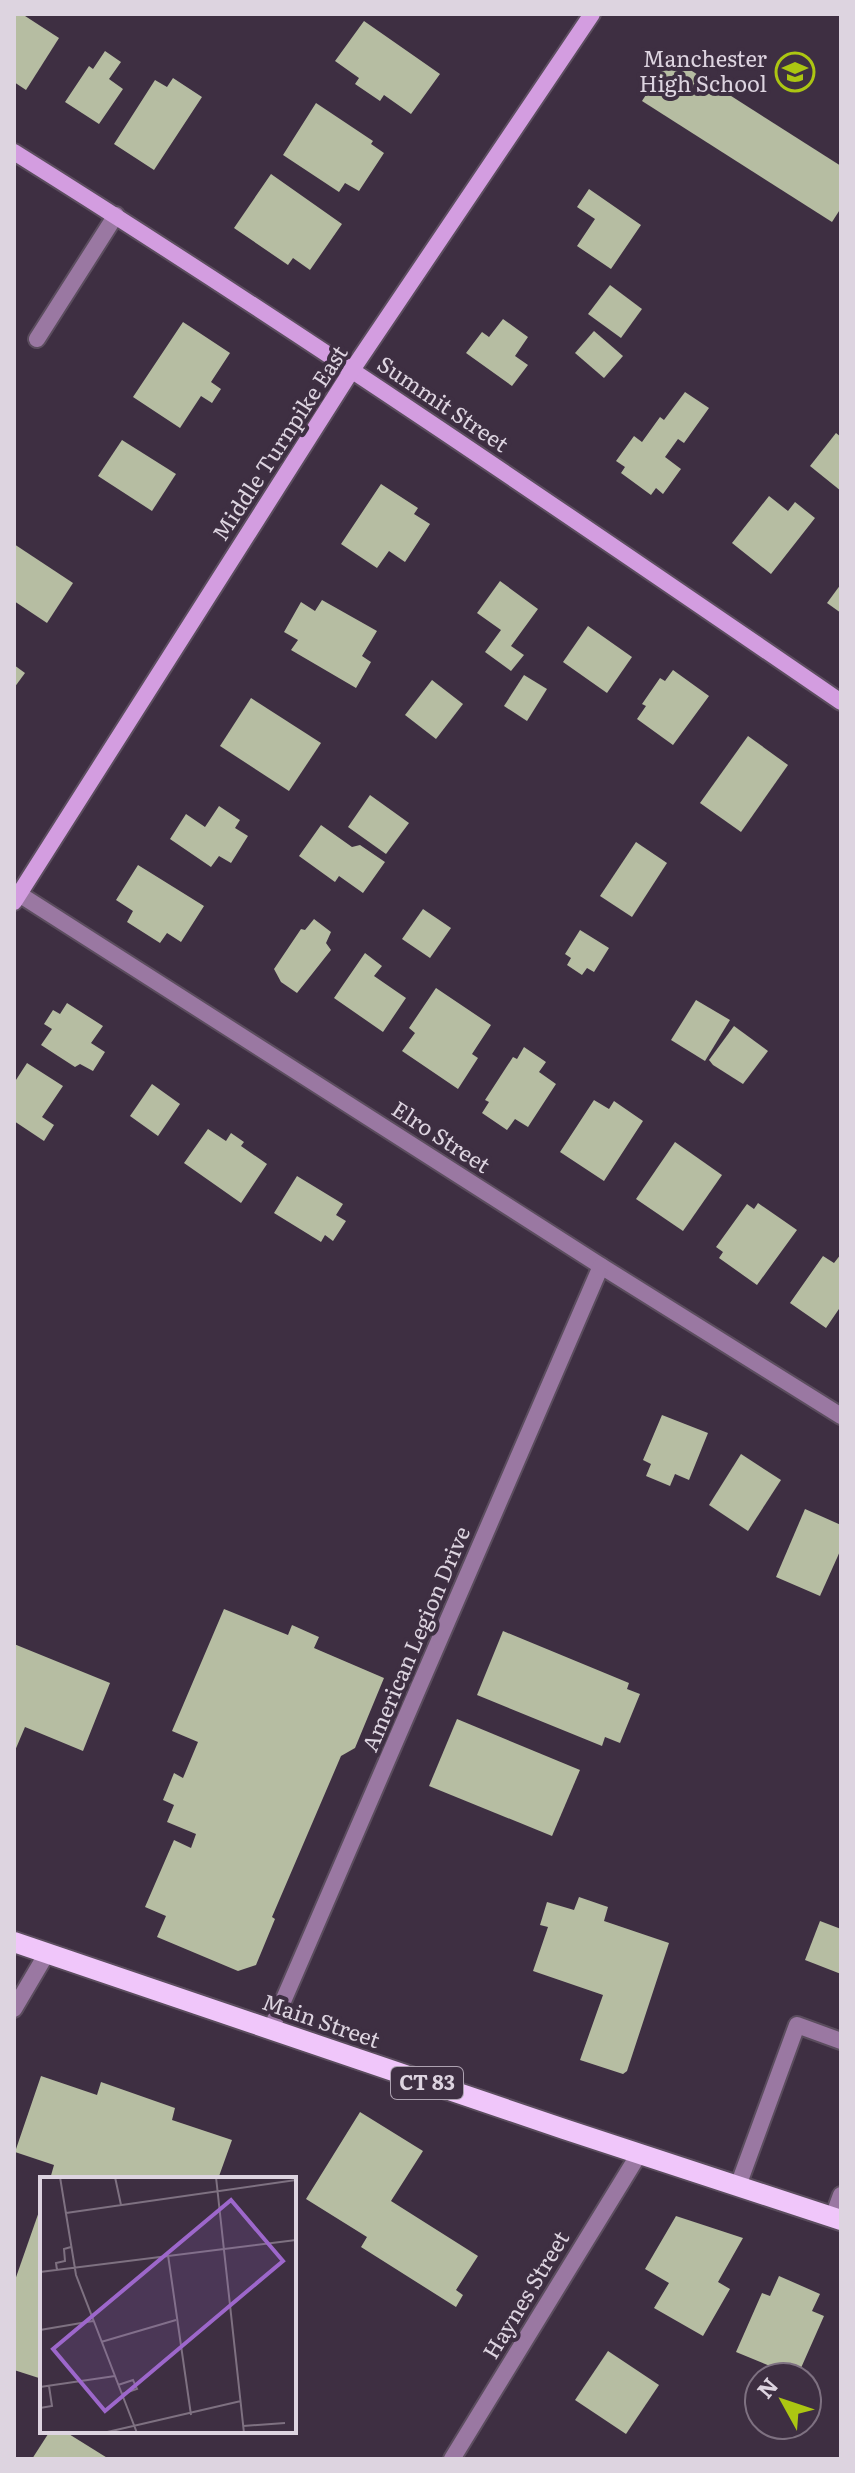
<svg xmlns="http://www.w3.org/2000/svg" width="855" height="2473" viewBox="0 0 855 2473" font-family="Literata,serif">
<style>
.building{fill:#b6bda2}
.lines{fill:none;stroke-linecap:round;stroke-linejoin:round}
.lane-casing{stroke:#5b4d5e;stroke-width:20}
.street-casing{stroke:#5b4d5e;stroke-width:20}
.secondary-casing{stroke:#5b4d5e;stroke-width:20}
.primary-casing{stroke:#5b4d5e;stroke-width:24}
.lane{stroke:#9a78a2;stroke-width:16}
.street{stroke:#9a78a2;stroke-width:16}
.secondary{stroke:#d39de0;stroke-width:16}
.primary{stroke:#f0c6fa;stroke-width:20}
.labels{text-anchor:middle;stroke-width:8;stroke-linejoin:round;paint-order:stroke}
.shield{fill:#3e2f42;stroke:#ada2b1;stroke-width:2}
.shield-label{font-size:20px;font-weight:bold;fill:#ddd4e0}
.poi-label{font-size:22px;fill:#ddd4e0;stroke:#3e2f42;text-anchor:end}
.street-label{font-size:22px;fill:#ddd4e0;stroke:#3e2f42}
.inset-road{fill:none;stroke:#7e7181;stroke-width:2}
.view{fill:#9d67cb;fill-opacity:0.15;stroke:#9d67cb;stroke-width:4}
.inset-edge{fill:none;stroke:#ddd4e0;stroke-width:4}
</style>
<rect width="100%" height="100%" fill="#3e2f42"/>
<g class="building">
<path d="M15,14H22L59,38L26,90L14,82Z"/>
<path d="M364,21L440,74L411,114L384,95L380,101L355,84L359,78L335,61Z"/>
<path d="M105,51L121,62L109,79L123,89L99,124L65,102L89,66L93,69Z"/>
<path d="M670,57L841,166V208L832,222L642,101Z"/>
<path d="M173,78L202,97L154,170L114,144L155,80L167,87Z"/>
<path d="M316,103L373,141L371,144L384,153L359,191L345,183L339,192L283,155Z"/>
<path d="M271,174L342,224L310,270L293,258L288,265L234,228Z"/>
<path d="M589,189L641,225L611,269L577,246L595,219L577,207Z"/>
<path d="M610,285L642,309L621,338L588,314Z"/>
<path d="M503,319L528,337L515,356L528,365L512,386L466,353L482,332L489,337Z"/>
<path d="M183,322L230,353L211,382L221,389L212,403L201,396L180,428L133,397Z"/>
<path d="M594,331L623,356L604,378L575,353Z"/>
<path d="M685,392L709,408L684,443L678,439L665,457L681,469L663,494L656,488L651,495L621,473L625,467L616,461L634,436L642,442L660,417L664,420Z"/>
<path d="M836,433L841,437V491L810,466Z"/>
<path d="M122,440L176,474L152,511L98,476Z"/>
<path d="M381,484L418,508L414,514L430,524L405,562L389,551L377,568L341,544Z"/>
<path d="M769,496L788,511L795,502L815,518L771,574L732,543Z"/>
<path d="M14,544L73,583L47,623L14,601Z"/>
<path d="M500,581L538,609L511,646L524,655L511,671L485,652L501,630L477,613Z"/>
<path d="M841,584V613L827,603Z"/>
<path d="M322,600L377,631L362,656L371,662L356,688L291,650L298,640L284,632L301,602L315,611Z"/>
<path d="M588,626L632,657L607,693L563,662Z"/>
<path d="M14,665L25,673L14,688Z"/>
<path d="M673,670L709,696L673,745L637,719L646,706L642,704L660,678L665,681Z"/>
<path d="M524,675L547,689L527,721L504,706Z"/>
<path d="M432,680L463,704L436,739L405,715Z"/>
<path d="M251,698L321,743L289,791L220,746Z"/>
<path d="M748,736L788,765L741,832L700,803Z"/>
<path d="M370,795L409,823L386,854L348,827Z"/>
<path d="M219,806L240,820L235,828L248,836L231,863L219,856L211,867L170,839L186,814L205,827Z"/>
<path d="M321,825L352,847L360,845L385,862L363,893L339,876L335,882L299,856Z"/>
<path d="M636,842L667,863L632,917L600,896Z"/>
<path d="M138,865L204,906L181,942L167,933L160,943L127,922L133,911L116,900Z"/>
<path d="M423,909L451,928L430,958L402,939Z"/>
<path d="M314,919L331,932L326,943L331,950L297,993L281,982L274,969L301,929L305,930Z"/>
<path d="M580,930L609,948L594,972L587,968L582,975L567,965L571,958L565,954Z"/>
<path d="M365,953L382,966L374,976L406,998L383,1032L334,998Z"/>
<path d="M436,988L491,1025L472,1054L478,1058L458,1089L402,1051L415,1033L409,1028Z"/>
<path d="M696,1000L730,1020L705,1061L671,1040Z"/>
<path d="M67,1003L103,1026L91,1043L105,1052L93,1071L80,1064L75,1067L41,1045L52,1029L44,1024L53,1010L60,1014Z"/>
<path d="M734,1026L768,1051L743,1084L713,1065L709,1060Z"/>
<path d="M524,1047L546,1062L539,1072L556,1084L528,1127L515,1119L507,1130L482,1113L489,1102L485,1100L513,1057L517,1059Z"/>
<path d="M27,1063L63,1086L42,1117L54,1125L44,1141L14,1121V1083Z"/>
<path d="M152,1084L180,1104L158,1136L130,1116Z"/>
<path d="M594,1100L609,1109L614,1101L643,1121L604,1181L560,1152Z"/>
<path d="M208,1129L226,1141L231,1133L244,1142L241,1146L267,1164L241,1203L184,1163Z"/>
<path d="M675,1142L722,1175L683,1231L636,1199Z"/>
<path d="M297,1176L343,1204L336,1215L346,1221L333,1241L325,1235L321,1242L274,1213Z"/>
<path d="M758,1203L797,1230L757,1285L719,1258L723,1252L716,1247L747,1204L754,1209Z"/>
<path d="M841,1254V1306L826,1328L790,1303L823,1256L834,1263Z"/>
<path d="M662,1415L708,1433L689,1480L675,1474L670,1486L646,1476L651,1464L643,1460Z"/>
<path d="M741,1454L781,1480L748,1531L709,1505Z"/>
<path d="M805,1509L841,1525V1549L820,1596L776,1577Z"/>
<path d="M224,1609L288,1635L292,1625L319,1637L314,1648L384,1678L355,1748L341,1756L272,1917L275,1919L256,1965L238,1971L157,1937L166,1916L145,1907L174,1840L191,1848L196,1834L167,1822L174,1805L163,1800L174,1773L183,1778L198,1742L172,1731Z"/>
<path d="M503,1631L629,1683L627,1689L640,1694L620,1743L605,1737L602,1746L477,1695Z"/>
<path d="M14,1644L110,1683L83,1751L25,1727L14,1753Z"/>
<path d="M457,1719L580,1770L552,1836L429,1786Z"/>
<path d="M579,1897L608,1907L604,1921L669,1943L627,2071L623,2074L580,2060L603,1995L533,1971L548,1927L540,1925L547,1902L574,1910Z"/>
<path d="M820,1921L841,1929V1974L805,1960Z"/>
<path d="M41,2076L97,2095L101,2082L175,2108L172,2120L232,2140L218,2179H50L54,2165L15,2152Z"/>
<path d="M360,2112L423,2151L391,2201L478,2256L456,2290L463,2295L456,2307L361,2247L367,2237L306,2199Z"/>
<path d="M42,2203V2379L14,2370V2283Z"/>
<path d="M676,2216L743,2238L718,2282L730,2289L703,2336L654,2308L669,2283L645,2269Z"/>
<path d="M779,2276L820,2294L812,2311L824,2316L797,2377L736,2352L762,2293L770,2296Z"/>
<path d="M608,2351L659,2385L626,2434L575,2400Z"/>
<path d="M50,2431H64L109,2459H32Z"/>
</g>
<g class="lines">
<g class="lane-casing">
<g id="lane">
<path d="M37,339L116,215"/>
<path d="M738,2186L797,2025L841,2041"/>
<path d="M833,2217L841,2195"/>
</g>
</g>
<g class="street-casing">
<g id="street">
<path d="M19,894L601,1266L841,1416"/>
<path d="M14,2009L47,1953"/>
<path d="M271,2029L601,1266"/>
<path d="M452,2459L639,2154"/>
</g>
</g>
<g class="secondary-casing">
<g id="secondary">
<path d="M14,152C295,328 568,515 841,702"/>
<path d="M14,902L352,370L592,14"/>
</g>
</g>
<g class="primary-casing">
<path id="primary" d="M14,1942L564,2129L841,2220"/>
</g>
<use href="#lane" class="lane"/>
<use href="#street" class="street"/>
<use href="#secondary" class="secondary"/>
<use href="#primary" class="primary"/>
</g>
<defs>
<g id="school-ring" transform="scale(2)"><circle r="9.5" fill="#3e2f42" stroke="#acc612" stroke-width="1.5"/><path d="M0-5L7-2L0 1L-7-2ZM-4 1L0 2.5L4 1V4Q0 6-4 4Z" fill="#acc612"/></g>
</defs>
<g fill-rule="evenodd">
<use href="#school-ring" x="795" y="72"/>
</g>
<g class="labels">
<rect class="shield" x="391" y="2067" width="72" height="32" rx="6"/>
<g class="shield-label">
<text x="427" y="2090">CT 83</text>
</g>
<g class="poi-label">
<text x="767" y="67">Manchester<tspan x="767" dy="25">High School</tspan></text>
</g>
<g class="street-label">
<text transform="translate(443 404) rotate(34)" y="8">Summit Street</text>
<text transform="translate(280 443) rotate(-57)" y="8">Middle Turnpike East</text>
<text transform="translate(441 1137) rotate(33)" y="8">Elro Street</text>
<text transform="translate(416 1639) rotate(-67)" y="8">American Legion Drive</text>
<text transform="translate(321 2021) rotate(19)" y="8">Main Street</text>
<text transform="translate(526 2295) rotate(-59)" y="8">Haynes Street</text>
</g>
</g>
<g transform="translate(40 2177)">
<rect width="256" height="256" fill="#3e2f42"/>
<path class="inset-road" d="M20,0L36,98L97,256M75,0L81,28M176,0L204,256M26,36L256,3M128,78L151,238M17,93L16,86L25,84L24,72L31,70M0,95L256,63M0,153L53,144M61,165L136,143M78,208L93,203L97,212L82,217M0,210L75,199M0,231L12,229L9,209M203,249L245,246M63,256L201,224"/>
<path class="view" d="M191,23L243,84L65,234L13,172Z"/>
<rect width="256" height="256" class="inset-edge"/>
</g>
<rect width="855" height="2473" fill="none" stroke="#ddd4e0" stroke-width="32"/>
<g transform="translate(783 2401) rotate(310)"><circle r="38" fill="#3e2f42" stroke="#7e7181" stroke-width="2"/>
<path d="M0-6L14 30L0 20L-14 30Z" fill="#acc612"/>
<text y="-12" font-size="22" font-weight="bold" text-anchor="middle" fill="#ddd4e0">N</text>
</g>
</svg>
